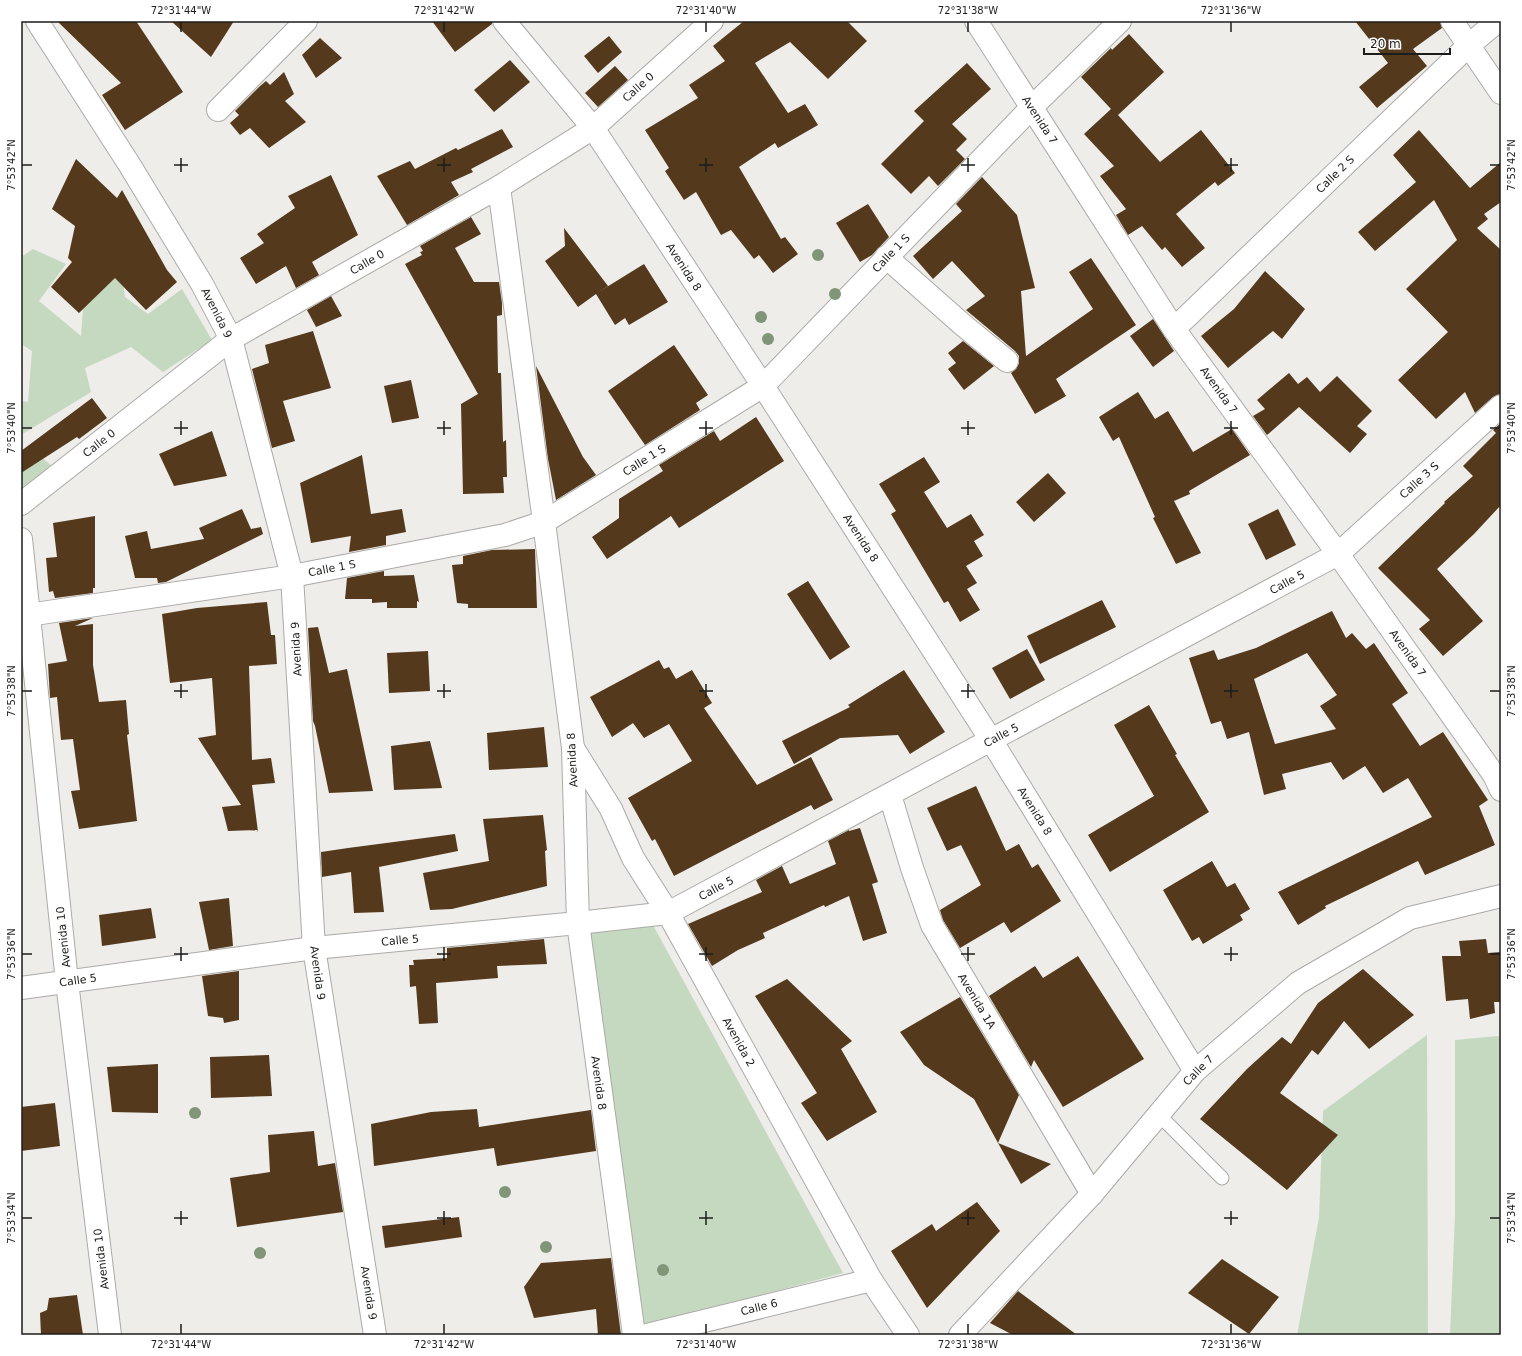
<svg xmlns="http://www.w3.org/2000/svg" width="1522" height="1356" viewBox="0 0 1522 1356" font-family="'DejaVu Sans',sans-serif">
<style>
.green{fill:#c5d9c1}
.building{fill:#54391d;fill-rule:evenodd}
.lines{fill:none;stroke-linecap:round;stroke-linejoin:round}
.lane-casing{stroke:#abaaa6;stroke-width:15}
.street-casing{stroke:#abaaa6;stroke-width:24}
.secondary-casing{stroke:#abaaa6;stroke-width:24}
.lane{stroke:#fff;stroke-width:13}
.street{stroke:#fff;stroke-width:22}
.secondary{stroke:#fff;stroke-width:22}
.tree{fill:#819579}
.ticks{fill:none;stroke:#1c1c1a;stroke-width:1.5}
.labels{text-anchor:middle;stroke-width:4;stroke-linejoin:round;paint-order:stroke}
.street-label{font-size:11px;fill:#1c1c1a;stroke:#fff}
.neatline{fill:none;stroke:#1c1c1a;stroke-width:1.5}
.ticks-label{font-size:10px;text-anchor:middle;fill:#1c1c1a}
</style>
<rect width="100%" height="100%" fill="#eeede9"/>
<g class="green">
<path d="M33,249L66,264L39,301L81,336L84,295L95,274L122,277L125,297L148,314L182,289L212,340L163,372L131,347L85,368L91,392L21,435V401L28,402L32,351L21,344V257Z"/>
<path d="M39,455L53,467L21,494V458Z"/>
<path d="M653,925L843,1273L639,1328L585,931Z"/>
<path d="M1427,1035L1428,1335H1297L1319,1218L1323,1111Z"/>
<path d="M1498,1036L1501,1038V1335H1450L1455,1215V1040Z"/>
</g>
<g class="building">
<path d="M57,21H136L183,92L125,130L102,95L121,83Z"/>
<path d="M171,21H234L211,57Z"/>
<path d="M432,21H492V24L455,52Z"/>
<path d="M744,21H847L867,41L828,79L790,42L755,63L788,113L805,104L818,125L778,148L775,143L739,167L781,239L785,237L798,254L773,273L759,255L754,259L731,230L721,235L696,192L684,200L665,171L669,168L645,130L698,98L689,85L725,61L713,46Z"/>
<path d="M1355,21H1440L1442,28L1413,49L1427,66L1377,108L1359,87L1388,63Z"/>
<path d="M1129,34L1164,72L1118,115L1160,162L1201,130L1235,173L1218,186L1215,182L1176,214L1205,248L1182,267L1165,247L1162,250L1142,226L1128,235L1116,215L1126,209L1100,176L1114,166L1084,134L1111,109L1081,77L1111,48L1112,50Z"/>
<path d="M609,36L622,52L598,73L584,56Z"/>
<path d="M320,38L342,58L316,78L302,55Z"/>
<path d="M510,60L530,82L494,112L474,90Z"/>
<path d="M967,63L991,89L952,124L967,139L956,150L965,159L938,186L929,176L911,194L881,164L924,121L914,111Z"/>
<path d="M615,66L628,80L598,107L585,93Z"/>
<path d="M284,72L294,94L285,101L306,122L269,148L250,128L240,135L230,123L239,115L235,111L259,87L266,81L270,85Z"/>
<path d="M502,129L513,147L471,169L473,172L451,182L459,195L407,225L377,176L410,161L415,169L456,148L458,150Z"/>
<path d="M1419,130L1470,188L1501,162V202L1484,214L1488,219L1477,228L1501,250V394L1493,397L1475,413L1465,392L1436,419L1398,380L1448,332L1406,289L1457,240L1434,200L1375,251L1358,232L1416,182L1393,155Z"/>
<path d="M76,159L117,198L122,190L167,270L177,282L146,310L115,278L79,313L51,287L72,262L68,258L75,226L52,209Z"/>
<path d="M331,175L358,235L312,262L319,275L296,288L286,266L256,284L240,258L264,243L257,234L295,208L288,196Z"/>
<path d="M982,177L1017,215L1035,288L1021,291L1026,356L1093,309L1069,272L1091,258L1136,325L1056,379L1066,396L1035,414L1011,373L1016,369L1019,363V356L1015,351L966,310L985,296L952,261L933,279L913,256L962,211L956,204Z"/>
<path d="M868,204L889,237L872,255L860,262L836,223Z"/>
<path d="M471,217L481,234L455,248L474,282H499L502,303V315L497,316L498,373H501L503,442L506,440L507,477H503L504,493L463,494L461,404L478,394L405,264L422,255L420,252L423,251L420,246Z"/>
<path d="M564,228L608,286L597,293L644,264L668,302L629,325L625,318L615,325L596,294L578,307L545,261L565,246Z"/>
<path d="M1265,271L1305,309L1282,339L1273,331L1228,368L1201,336L1234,309Z"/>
<path d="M331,296L342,316L316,327L307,310Z"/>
<path d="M1153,319L1174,351L1153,367L1130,336Z"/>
<path d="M313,331L331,388L283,401L295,441L272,448L252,369L269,363L265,345Z"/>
<path d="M963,341L994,366L964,390L948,369L956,363L948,353Z"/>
<path d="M674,345L708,395L696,403L700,410L645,445L608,391Z"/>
<path d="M536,366L583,457L596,475L556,500L548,459Z"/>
<path d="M1289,373L1298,384L1307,377L1320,392L1337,376L1372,411L1357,426L1367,434L1350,453L1299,407L1267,435L1253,416L1265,409L1257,400Z"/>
<path d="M411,380L419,418L392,423L384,386Z"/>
<path d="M1138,392L1155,419L1168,411L1193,452L1232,429L1250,455L1189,491L1190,494L1174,501L1201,553L1176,564L1153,518L1155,517L1119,437L1113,441L1099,417Z"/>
<path d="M92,398L107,418L79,439L77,437L21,473V451Z"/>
<path d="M756,417L784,461L679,528L671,516L607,559L592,537L619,518V499L663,471L659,465L714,431L720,441Z"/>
<path d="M1501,423V505L1474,534L1437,569L1483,621L1443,656L1419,629L1430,620L1378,568L1445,503L1444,502L1473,476L1463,466L1496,433L1493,430Z"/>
<path d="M212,431L227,476L174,486L159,454Z"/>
<path d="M362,455L371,514L402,509L406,532L386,536V545L349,552L351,536L311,543L300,483Z"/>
<path d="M924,457L940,482L924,492L947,528L971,514L984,535L974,541L983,556L966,566L977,583L967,589L980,610L960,622L948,601L944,603L891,514L896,511L879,484Z"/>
<path d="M1048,473L1066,493L1034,522L1016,502Z"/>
<path d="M242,509L251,529L261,527L263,534L166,582L158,583L157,578H135L125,536L147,531L151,549L204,539L199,528Z"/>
<path d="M1278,509L1296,545L1266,560L1248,524Z"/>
<path d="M95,516V588H93V593L55,598L53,591L49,592L46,558L57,557L53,523Z"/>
<path d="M535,549L537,608H468V604L457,603L452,565L463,564V556L492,550Z"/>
<path d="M384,571V576L414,575L419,602L417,601V608H387V602L372,603V599H345L347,578Z"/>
<path d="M808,581L850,647L830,660L787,594Z"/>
<path d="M1102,600L1116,627L1040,664L1027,636Z"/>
<path d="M267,602L271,635H275L277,664L249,666L252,760L271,758L275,783L252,785L258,832L257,830L228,831L222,807L241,805L198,738L216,735L212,678L170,683L162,614L197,608Z"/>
<path d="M1332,611L1346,638L1352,633L1366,649L1374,643L1408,693L1392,704L1420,746L1443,732L1488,800L1479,806L1495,845L1425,875L1418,861L1325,906L1326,908L1298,925L1278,892L1432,817L1408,778L1383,793L1365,766L1343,780L1331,762L1282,774L1286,789L1264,795L1249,732L1227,739L1221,721L1211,724L1189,658L1214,650L1218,660L1256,648ZM1307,653L1337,695L1320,706L1336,729L1275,744L1254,679Z"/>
<path d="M93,618L75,626L93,624V665L99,702L126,700L129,734L127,735L137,821L79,829L71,791L80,790L73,739L61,740L57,697L50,698L48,664L67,661L59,623Z"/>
<path d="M318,627L329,673L347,669L373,791L329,793L315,726L313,721L308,628Z"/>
<path d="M1027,649L1045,680L1010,699L992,668Z"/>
<path d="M428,651L430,691L389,693L387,653Z"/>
<path d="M659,660L664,669L669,667L676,679L692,670L712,703L704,708L757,785L811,757L833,800L814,810L811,805L674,876L655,839L652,841L628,798L692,761L669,724L644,738L633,723L612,737L590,697Z"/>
<path d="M904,670L945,732L910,754L898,735L840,738L794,764L782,741L850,707L848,705Z"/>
<path d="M1149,705L1177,754L1175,755L1209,812L1110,872L1088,835L1154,796L1114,725Z"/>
<path d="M544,727L548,767L489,770L487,733Z"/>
<path d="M430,741L442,788L394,790L391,746Z"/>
<path d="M976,786L1006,851L1019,844L1032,868L1038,864L1061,901L1011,933L1004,922L960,948L943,920L940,910L981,885L961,845L947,851L927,808Z"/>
<path d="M543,815L547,850L545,851L547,886L452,909L430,910L423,873L489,861L483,819Z"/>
<path d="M860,828L878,882L872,884L887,933L863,941L849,896L825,907L824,905L763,933L765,938L738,950L712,966L688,924L762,892L756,880L782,866L790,884L836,864L828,841L849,830V831Z"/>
<path d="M455,834L458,851L379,867L384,912L354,913L351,872L322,877L321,852L348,848Z"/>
<path d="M1212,861L1227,887L1235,883L1250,909L1240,915L1243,920L1203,944L1199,937L1192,941L1163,890Z"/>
<path d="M229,898L233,946L209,950L199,902Z"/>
<path d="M151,908L156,938L102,946L99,915Z"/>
<path d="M544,939L547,964L497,966L498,978L436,983L438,1023L419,1024L416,986L410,987L409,965H414L413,960L447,958V948Z"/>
<path d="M1486,939L1488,953L1501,952V1002H1494L1495,1013L1470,1019L1468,999L1446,1001L1442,956H1461L1459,941Z"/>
<path d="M1078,956L1144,1059L1063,1107L1034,1060L1031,1067L989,996L1035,966L1043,978Z"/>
<path d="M1363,969L1414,1015L1369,1049L1344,1021L1318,1055L1312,1050L1280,1093L1338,1135L1287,1190L1200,1119L1247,1069L1282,1037L1291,1044L1318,1003Z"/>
<path d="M239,971V1020L224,1023L223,1018L208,1016L202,976Z"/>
<path d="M787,979L852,1041L841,1049L877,1112L827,1141L801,1103L817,1093L755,996Z"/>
<path d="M960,997L1019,1095L998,1143L974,1099L924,1065L900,1032Z"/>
<path d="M269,1055L272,1096L211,1098L210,1057Z"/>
<path d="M158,1064V1113L112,1112L107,1067Z"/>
<path d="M55,1103L60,1146L21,1151V1107Z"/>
<path d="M477,1109L479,1127L591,1110L596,1151L497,1166L494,1148L374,1166L371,1124L431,1112Z"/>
<path d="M314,1131L318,1166L335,1163L343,1212L237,1227L230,1178L270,1172L268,1135Z"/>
<path d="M998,1143L1051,1164L1021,1184Z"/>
<path d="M977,1202L1000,1231L927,1308L891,1251L932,1224L936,1231Z"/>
<path d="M459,1217L462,1237L385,1248L382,1226Z"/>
<path d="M611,1258L621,1335H598L596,1309L534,1318L524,1287L541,1263Z"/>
<path d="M1222,1259L1279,1297L1249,1334L1188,1293Z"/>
<path d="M1018,1291L1077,1335H1013L990,1323Z"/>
<path d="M77,1295L83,1335H41L40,1313L47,1310L49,1298Z"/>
</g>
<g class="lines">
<g class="lane-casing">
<path id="lane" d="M1158,1114L1222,1178"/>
</g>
<g class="street-casing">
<g id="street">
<path d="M37,21L129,164L202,284L231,339L292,576L314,948L375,1335"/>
<path d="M504,21L593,128L763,386L991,740L1195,1071"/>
<path d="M1452,21L1501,93"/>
<path d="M218,110L306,21"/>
<path d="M499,187L544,522L573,748L578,923L634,1335"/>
<path d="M886,257L963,325L1007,361"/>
<path d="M1174,329L1469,45L1498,21"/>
<path d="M21,504L231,339L499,187L593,128L712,21"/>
<path d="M21,539L67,982L110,1335"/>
<path d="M21,616L292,576L505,535L544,522L763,386L1032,107L1120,21"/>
<path d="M573,748L611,809L633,858L668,913L871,1280L908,1335"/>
<path d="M890,795L912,868L932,925L1092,1194"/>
<path d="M21,988L314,948L578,923L668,913L1338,554L1501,406"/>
<path d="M647,1335L871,1280"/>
<path d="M960,1335L1092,1194L1195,1071L1298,983L1410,918L1501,896"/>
</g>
</g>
<g class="secondary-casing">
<path id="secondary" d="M976,21L1174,329L1338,554L1494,775L1501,790"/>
</g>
<use href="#lane" class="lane"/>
<use href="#street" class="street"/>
<use href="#secondary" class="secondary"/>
</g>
<g class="tree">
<circle cx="818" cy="255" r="6"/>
<circle cx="835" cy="294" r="6"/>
<circle cx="761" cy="317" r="6"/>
<circle cx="768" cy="339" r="6"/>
<circle cx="195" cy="1113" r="6"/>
<circle cx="505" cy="1192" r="6"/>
<circle cx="546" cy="1247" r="6"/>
<circle cx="260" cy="1253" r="6"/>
<circle cx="663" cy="1270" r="6"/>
</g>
<path class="ticks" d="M181,22V32M444,22V32M706,22V32M968,22V32M1231,22V32M181,158V172M444,158V172M706,158V172M968,158V172M1231,158V172M22,165H32M174,165H188M437,165H451M699,165H713M961,165H975M1224,165H1238M1490,165H1500M181,421V435M444,421V435M706,421V435M968,421V435M1231,421V435M22,428H32M174,428H188M437,428H451M699,428H713M961,428H975M1224,428H1238M1490,428H1500M181,684V698M444,684V698M706,684V698M968,684V698M1231,684V698M22,691H32M174,691H188M437,691H451M699,691H713M961,691H975M1224,691H1238M1490,691H1500M181,947V961M444,947V961M706,947V961M968,947V961M1231,947V961M22,954H32M174,954H188M437,954H451M699,954H713M961,954H975M1224,954H1238M1490,954H1500M181,1211V1225M444,1211V1225M706,1211V1225M968,1211V1225M1231,1211V1225M22,1218H32M174,1218H188M437,1218H451M699,1218H713M961,1218H975M1224,1218H1238M1490,1218H1500M181,1324V1334M444,1324V1334M706,1324V1334M968,1324V1334M1231,1324V1334"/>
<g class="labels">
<g class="street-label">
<text transform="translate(638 87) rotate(-42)" y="4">Calle 0</text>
<text transform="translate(1040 120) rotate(57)" y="4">Avenida 7</text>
<text transform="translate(1335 174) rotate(-44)" y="4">Calle 2 S</text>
<text transform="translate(891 253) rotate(-46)" y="4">Calle 1 S</text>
<text transform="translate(367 262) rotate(-30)" y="4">Calle 0</text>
<text transform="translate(684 267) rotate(57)" y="4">Avenida 8</text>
<text transform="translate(217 313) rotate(63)" y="4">Avenida 9</text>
<text transform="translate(1219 390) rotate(54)" y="4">Avenida 7</text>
<text transform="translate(99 443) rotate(-38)" y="4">Calle 0</text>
<text transform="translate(644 460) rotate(-32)" y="4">Calle 1 S</text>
<text transform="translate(1419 480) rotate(-42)" y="4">Calle 3 S</text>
<text transform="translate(861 538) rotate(57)" y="4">Avenida 8</text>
<text transform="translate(332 568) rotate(-11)" y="4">Calle 1 S</text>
<text transform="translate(1287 582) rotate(-28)" y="4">Calle 5</text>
<text transform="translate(296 649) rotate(-93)" y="4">Avenida 9</text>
<text transform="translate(1408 653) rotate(55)" y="4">Avenida 7</text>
<text transform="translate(1001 735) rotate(-28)" y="4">Calle 5</text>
<text transform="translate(572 760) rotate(-93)" y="4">Avenida 8</text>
<text transform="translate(1035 811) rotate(58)" y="4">Avenida 8</text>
<text transform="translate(716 888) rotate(-28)" y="4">Calle 5</text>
<text transform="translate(63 937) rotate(-96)" y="4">Avenida 10</text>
<text transform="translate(400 940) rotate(-5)" y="4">Calle 5</text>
<text transform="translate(318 973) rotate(82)" y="4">Avenida 9</text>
<text transform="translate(78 980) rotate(-8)" y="4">Calle 5</text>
<text transform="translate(977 1001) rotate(59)" y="4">Avenida 1A</text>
<text transform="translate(739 1042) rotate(61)" y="4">Avenida 2</text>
<text transform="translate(1198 1070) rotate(-45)" y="4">Calle 7</text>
<text transform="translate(599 1083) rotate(82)" y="4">Avenida 8</text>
<text transform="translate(101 1259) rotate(-97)" y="4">Avenida 10</text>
<text transform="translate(369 1293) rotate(81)" y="4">Avenida 9</text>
<text transform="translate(759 1307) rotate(-14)" y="4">Calle 6</text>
</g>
</g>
<rect width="1522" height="1356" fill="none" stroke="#ffffff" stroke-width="44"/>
<path d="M1364 48v6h86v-6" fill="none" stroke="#1c1c1a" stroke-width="2"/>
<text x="1370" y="48" font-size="12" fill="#1c1c1a" stroke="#ffffff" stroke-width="3" paint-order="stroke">20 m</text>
<rect x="22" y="22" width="1478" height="1312" class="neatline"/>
<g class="ticks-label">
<text x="181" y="14">72°31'44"W</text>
<text x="444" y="14">72°31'42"W</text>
<text x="706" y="14">72°31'40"W</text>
<text x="968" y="14">72°31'38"W</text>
<text x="1231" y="14">72°31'36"W</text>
<text transform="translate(11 165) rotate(-90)" y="4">7°53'42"N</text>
<text transform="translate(1511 165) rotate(-90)" y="4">7°53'42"N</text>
<text transform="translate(11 428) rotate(-90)" y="4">7°53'40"N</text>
<text transform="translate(1511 428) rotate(-90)" y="4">7°53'40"N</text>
<text transform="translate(11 691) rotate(-90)" y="4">7°53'38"N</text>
<text transform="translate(1511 691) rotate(-90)" y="4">7°53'38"N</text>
<text transform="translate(11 954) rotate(-90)" y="4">7°53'36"N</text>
<text transform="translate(1511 954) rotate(-90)" y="4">7°53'36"N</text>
<text transform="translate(11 1218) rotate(-90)" y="4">7°53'34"N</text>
<text transform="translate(1511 1218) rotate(-90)" y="4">7°53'34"N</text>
<text x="181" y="1348">72°31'44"W</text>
<text x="444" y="1348">72°31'42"W</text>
<text x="706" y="1348">72°31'40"W</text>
<text x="968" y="1348">72°31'38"W</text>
<text x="1231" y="1348">72°31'36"W</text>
</g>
</svg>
